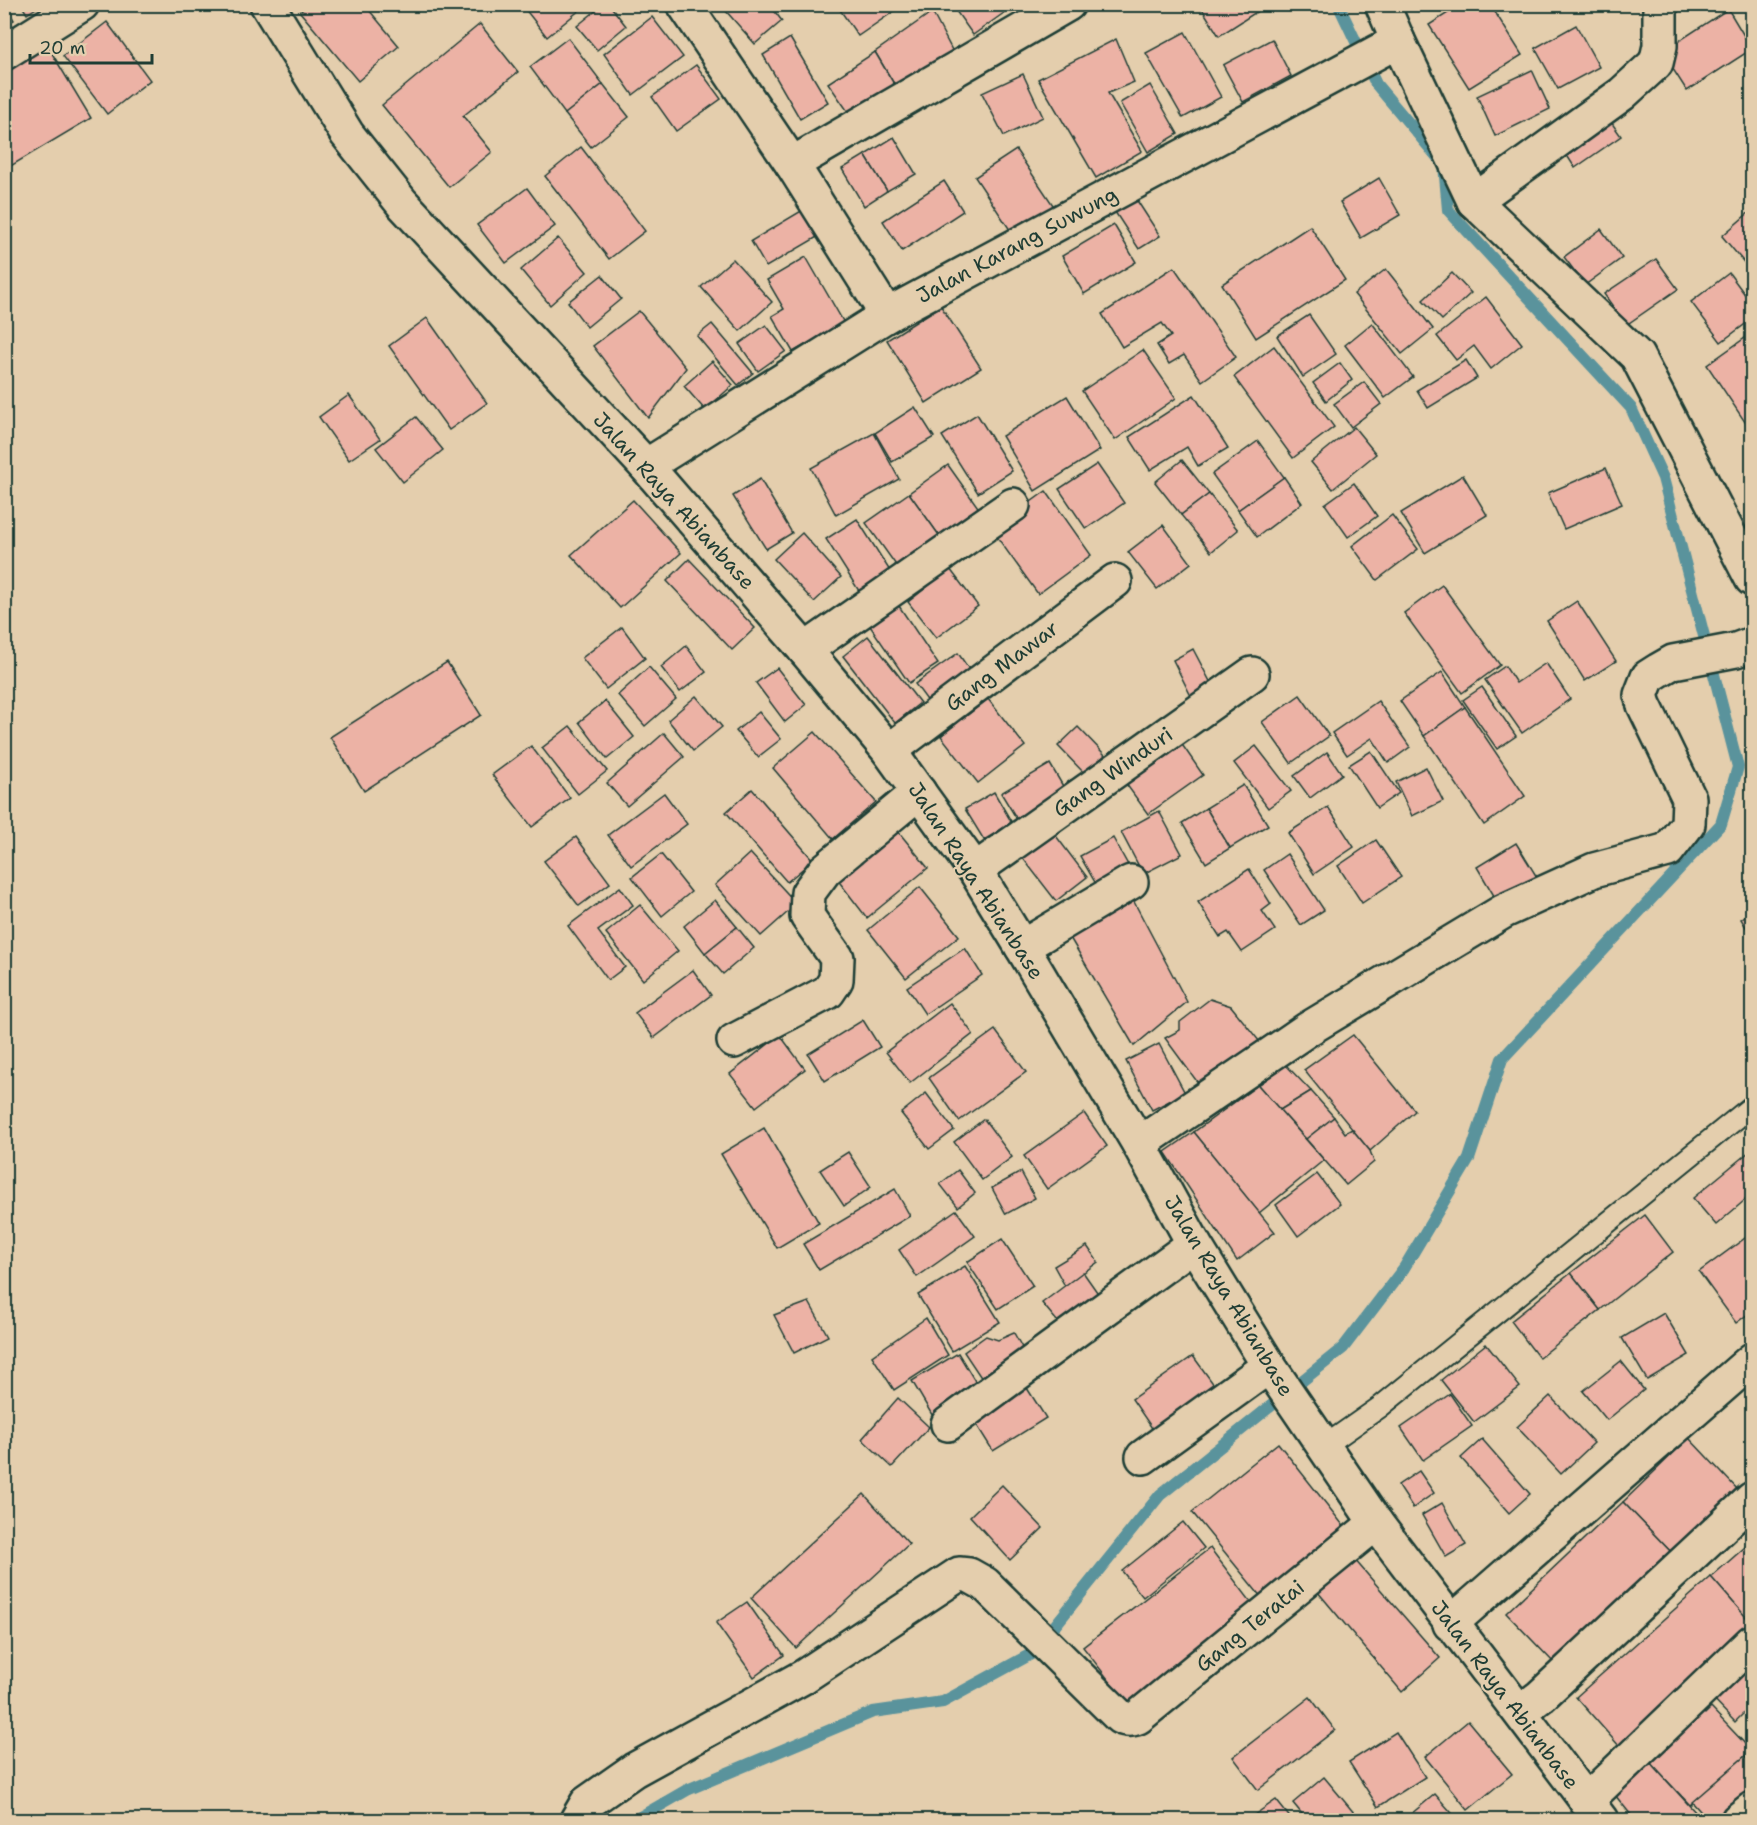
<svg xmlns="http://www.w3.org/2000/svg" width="1757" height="1825" viewBox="0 0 1757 1825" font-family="'Shantell Sans',sans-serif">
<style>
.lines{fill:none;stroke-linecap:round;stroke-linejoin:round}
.stream{stroke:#5a939c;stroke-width:12}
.building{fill:#ecb2a5;stroke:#1f3d34;stroke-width:1.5}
.lane-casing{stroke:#1f3d34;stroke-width:24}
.street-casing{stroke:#1f3d34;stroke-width:38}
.secondary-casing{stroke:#1f3d34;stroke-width:38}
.lane{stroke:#e4cead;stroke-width:20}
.street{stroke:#e4cead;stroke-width:33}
.secondary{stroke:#e4cead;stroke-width:33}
.labels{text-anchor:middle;stroke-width:4.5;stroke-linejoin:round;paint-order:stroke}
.street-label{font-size:21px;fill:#1f3d34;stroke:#e4cead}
</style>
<rect width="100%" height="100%" fill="#e4cead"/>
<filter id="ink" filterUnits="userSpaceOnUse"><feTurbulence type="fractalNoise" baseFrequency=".0167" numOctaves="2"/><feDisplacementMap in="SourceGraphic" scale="12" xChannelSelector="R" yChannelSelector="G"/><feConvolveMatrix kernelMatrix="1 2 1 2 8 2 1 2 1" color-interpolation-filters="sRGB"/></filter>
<g filter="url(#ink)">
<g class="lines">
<path class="stream" d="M635,1820L687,1790L873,1712L943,1702L1033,1653L1160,1495L1343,1348L1404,1268L1469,1159L1502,1059L1721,824L1738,767L1663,478L1631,408L1448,210L1444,165L1376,84L1338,4"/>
</g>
<g class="building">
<path d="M4,4L14,20L4,25Z"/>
<path d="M21,4H42L27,14Z"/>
<path d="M308,4H364L399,46L358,81L300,12Z"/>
<path d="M521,4H587L547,37Z"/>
<path d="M604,4H609L626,26L597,50L577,26Z"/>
<path d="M731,4H769L782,21L755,44L725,10Z"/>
<path d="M836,4H898L900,7L858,36Z"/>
<path d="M951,4H1014L1015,5L973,35Z"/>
<path d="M1199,4H1262L1264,7L1219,36Z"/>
<path d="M1462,4H1490L1522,55L1469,88L1429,25Z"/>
<path d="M1728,9L1752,49L1687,91L1662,52Z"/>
<path d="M932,12L954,54L897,89L875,52Z"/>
<path d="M652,17L683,57L633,95L604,54Z"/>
<path d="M107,22L150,80L107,114L63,56Z"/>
<path d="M480,24L518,72L463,116L492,152L449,187L382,105Z"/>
<path d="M1576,25L1599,67L1558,89L1535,48Z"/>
<path d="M1185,32L1221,97L1183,118L1146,53Z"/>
<path d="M568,38L603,84L565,114L530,67Z"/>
<path d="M790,38L828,102L800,119L763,55Z"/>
<path d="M1116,39L1134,82L1108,93L1142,151L1096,178L1038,79Z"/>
<path d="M1272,39L1291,76L1243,102L1223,65Z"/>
<path d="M47,45L91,118L4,170V70Z"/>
<path d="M875,52L897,89L849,113L828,83Z"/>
<path d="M696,65L721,99L676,131L652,97Z"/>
<path d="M1532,70L1550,109L1495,136L1477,96Z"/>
<path d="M1023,74L1043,117L1004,136L982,93Z"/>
<path d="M603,84L629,117L591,147L565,114Z"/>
<path d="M1150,85L1178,134L1148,152L1120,103Z"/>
<path d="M1604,112L1621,136L1575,168L1559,143Z"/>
<path d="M894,137L916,174L887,191L865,155Z"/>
<path d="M581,147L645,231L609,259L545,176Z"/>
<path d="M1016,150L1055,208L1014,236L975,177Z"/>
<path d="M865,155L887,191L864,206L842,169Z"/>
<path d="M1379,178L1400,215L1361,238L1340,202Z"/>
<path d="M944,181L963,211L902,251L883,221Z"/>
<path d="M527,188L555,226L506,263L477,225Z"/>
<path d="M1136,199L1160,236L1139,249L1115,212Z"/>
<path d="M803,210L819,236L766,267L751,241Z"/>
<path d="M1752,210V272L1722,236Z"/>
<path d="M1114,225L1136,262L1084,294L1062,256Z"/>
<path d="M1310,226L1345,280L1256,338L1222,284Z"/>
<path d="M1601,229L1622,258L1585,285L1564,257Z"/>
<path d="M558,238L587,272L550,305L521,270Z"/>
<path d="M806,257L844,323L793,352L772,316L784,309L767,280Z"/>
<path d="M733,259L772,302L740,331L701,287Z"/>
<path d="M1656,259L1678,289L1626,325L1604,294Z"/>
<path d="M1174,267L1236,357L1202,381L1184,355L1169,364L1157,345L1171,336L1162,323L1122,347L1102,314Z"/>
<path d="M1386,269L1433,329L1402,354L1354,294Z"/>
<path d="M1452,273L1471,293L1442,320L1423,300Z"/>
<path d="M1729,273L1752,304V319L1721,342L1691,302Z"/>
<path d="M602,275L621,299L587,327L568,302Z"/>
<path d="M1486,297L1522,344L1491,369L1474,346L1456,360L1437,336Z"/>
<path d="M941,306L981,368L926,403L887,340Z"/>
<path d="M639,311L686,368L648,418L593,346Z"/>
<path d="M1309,315L1336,354L1303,377L1277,336Z"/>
<path d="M427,318L487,403L449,430L389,346Z"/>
<path d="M1372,323L1413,377L1385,398L1345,345Z"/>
<path d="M712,324L753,373L738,385L697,336Z"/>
<path d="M766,325L786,351L758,371L739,344Z"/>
<path d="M1752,333V421L1747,425L1707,365Z"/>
<path d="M1274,346L1334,427L1293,458L1234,377Z"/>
<path d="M1143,350L1176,398L1115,440L1082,391Z"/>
<path d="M1466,360L1477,378L1428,408L1417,390Z"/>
<path d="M712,361L733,385L705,410L684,386Z"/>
<path d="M1340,363L1352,380L1326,401L1313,383Z"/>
<path d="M1364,382L1381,404L1351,427L1334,404Z"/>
<path d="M349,395L380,439L349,460L319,417Z"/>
<path d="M1194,395L1228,448L1198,466L1187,447L1150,470L1129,437Z"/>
<path d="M1067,396L1100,450L1035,491L1002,436Z"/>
<path d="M915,407L934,437L892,462L875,433Z"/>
<path d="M977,414L1012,471L978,493L942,436Z"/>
<path d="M416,417L443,450L403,482L376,448Z"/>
<path d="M1354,427L1376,454L1333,489L1311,462Z"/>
<path d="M874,433L899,479L836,515L811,468Z"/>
<path d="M1258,441L1284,477L1238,510L1212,474Z"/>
<path d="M1182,460L1209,494L1181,515L1155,482Z"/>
<path d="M1097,464L1124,503L1086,529L1059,489Z"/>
<path d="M948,465L980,510L941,538L909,493Z"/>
<path d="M1606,468L1622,504L1564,529L1548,493Z"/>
<path d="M1463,475L1487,515L1425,553L1401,513Z"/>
<path d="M1284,477L1302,503L1257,537L1238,510Z"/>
<path d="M760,479L792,533L766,549L733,496Z"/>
<path d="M1354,483L1377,516L1348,537L1325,504Z"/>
<path d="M1046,491L1091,555L1038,594L992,530Z"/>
<path d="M909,493L941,538L898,568L866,523Z"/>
<path d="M1209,494L1238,530L1211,552L1181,515Z"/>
<path d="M633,500L681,553L620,608L571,555Z"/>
<path d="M1392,515L1418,549L1377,580L1352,546Z"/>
<path d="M857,519L890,571L859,591L826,539Z"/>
<path d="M1163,525L1191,563L1157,589L1128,552Z"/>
<path d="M802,533L841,577L814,602L774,559Z"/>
<path d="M689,559L755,628L732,650L667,581Z"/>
<path d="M950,569L978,606L936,638L908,602Z"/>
<path d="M1442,585L1500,665L1462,693L1404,613Z"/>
<path d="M1577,601L1616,661L1585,681L1547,621Z"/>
<path d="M899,606L938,664L909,683L870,626Z"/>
<path d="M622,627L645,658L606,689L582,658Z"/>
<path d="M868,636L920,703L895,723L843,656Z"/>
<path d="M686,646L706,672L680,692L661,667Z"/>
<path d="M1193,649L1215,691L1194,702L1173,660Z"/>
<path d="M958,653L977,681L935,711L915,684Z"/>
<path d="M447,662L481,715L364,791L330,737Z"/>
<path d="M1546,663L1570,699L1522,733L1485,680L1505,666L1516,683Z"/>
<path d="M649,667L676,699L645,726L618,695Z"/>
<path d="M777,668L806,705L785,722L756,683Z"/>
<path d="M1442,672L1465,707L1424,736L1400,701Z"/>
<path d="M1482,687L1516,736L1497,749L1463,700Z"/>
<path d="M1300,695L1329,736L1291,763L1262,722Z"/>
<path d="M696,696L722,727L693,751L668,720Z"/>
<path d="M988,699L1025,746L978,783L941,736Z"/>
<path d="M605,701L634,737L607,759L579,722Z"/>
<path d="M1378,701L1410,747L1388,763L1372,738L1347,755L1332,733Z"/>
<path d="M1465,707L1525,796L1484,825L1424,736Z"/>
<path d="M759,712L781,739L758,757L736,731Z"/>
<path d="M570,726L607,771L578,794L542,748Z"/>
<path d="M1078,727L1105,755L1085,774L1058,746Z"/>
<path d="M815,732L876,802L833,839L773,768Z"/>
<path d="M664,733L684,757L627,806L607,783Z"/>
<path d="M1174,733L1203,775L1148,814L1118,773Z"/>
<path d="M531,746L570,798L532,827L492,775Z"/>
<path d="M1256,746L1291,791L1268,808L1234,763Z"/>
<path d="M1371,751L1399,793L1377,808L1349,765Z"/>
<path d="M1327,752L1342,774L1310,798L1294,776Z"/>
<path d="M1050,764L1067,793L1018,821L1001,793Z"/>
<path d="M1426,767L1443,801L1412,816L1396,782Z"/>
<path d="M1243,785L1268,825L1230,848L1206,808Z"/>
<path d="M752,789L813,860L787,882L726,812Z"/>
<path d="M994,792L1012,823L984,840L965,809Z"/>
<path d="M664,793L687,824L631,866L608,835Z"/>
<path d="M1328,807L1354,847L1314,874L1288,833Z"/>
<path d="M1206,808L1230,848L1206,863L1182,823Z"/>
<path d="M1159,811L1182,854L1143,874L1121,832Z"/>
<path d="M1047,824L1087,877L1056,901L1015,848Z"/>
<path d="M897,830L928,868L867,918L837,879Z"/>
<path d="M576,837L610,883L579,906L544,861Z"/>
<path d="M1113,838L1128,865L1096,884L1080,856Z"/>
<path d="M1376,840L1401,877L1362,903L1338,866Z"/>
<path d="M1516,843L1543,887L1503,911L1477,867Z"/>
<path d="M750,853L797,904L761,936L715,885Z"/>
<path d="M661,854L691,892L662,916L632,877Z"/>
<path d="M1287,854L1324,910L1301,925L1264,870Z"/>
<path d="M1249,869L1271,904L1262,911L1275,930L1242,952L1228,932L1220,937L1198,902Z"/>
<path d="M620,887L633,905L598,931L625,967L608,980L568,926Z"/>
<path d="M920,887L959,936L906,978L868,930Z"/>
<path d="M1132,898L1187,1002L1134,1046L1066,931Z"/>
<path d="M715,900L737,927L705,953L684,926Z"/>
<path d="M640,905L678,951L643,980L606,933Z"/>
<path d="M1752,911V937L1741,919Z"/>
<path d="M737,927L754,948L723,974L705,953Z"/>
<path d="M965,948L982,975L925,1014L907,987Z"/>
<path d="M693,970L711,995L654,1038L635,1013Z"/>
<path d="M1210,999L1231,1006L1260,1042L1201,1087L1165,1038L1180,1030V1022Z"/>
<path d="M950,1003L973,1034L910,1083L886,1052Z"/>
<path d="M863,1020L880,1047L825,1081L808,1054Z"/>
<path d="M995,1030L1026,1072L959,1121L929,1078Z"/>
<path d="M780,1035L805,1069L756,1107L730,1074Z"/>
<path d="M1353,1035L1415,1111L1370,1151L1304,1070Z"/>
<path d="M1159,1044L1185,1093L1152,1110L1126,1061Z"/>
<path d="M1286,1065L1311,1091L1280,1110L1258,1085Z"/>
<path d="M1258,1085L1324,1160L1259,1213L1194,1132Z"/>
<path d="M1311,1091L1334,1117L1306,1139L1280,1110Z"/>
<path d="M926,1093L954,1130L929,1149L901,1113Z"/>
<path d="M1084,1113L1107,1146L1047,1189L1024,1156Z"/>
<path d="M1334,1117L1345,1133L1352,1129L1370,1151L1374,1162L1346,1185L1306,1139Z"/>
<path d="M984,1119L1012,1157L982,1180L954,1142Z"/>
<path d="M764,1128L819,1223L777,1248L721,1154Z"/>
<path d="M1194,1132L1275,1232L1237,1261L1165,1152Z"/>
<path d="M1750,1151L1752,1154V1194L1716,1225L1693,1198Z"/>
<path d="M848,1152L871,1187L844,1206L820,1170Z"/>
<path d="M958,1170L975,1193L958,1207L940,1184Z"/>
<path d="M1021,1172L1035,1198L1006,1214L992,1188Z"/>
<path d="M1317,1174L1340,1204L1298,1236L1276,1205Z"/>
<path d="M895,1189L910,1216L819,1270L803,1244Z"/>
<path d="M956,1210L975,1236L917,1277L899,1250Z"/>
<path d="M1645,1215L1673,1252L1600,1310L1571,1273Z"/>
<path d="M1752,1233V1311L1736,1323L1699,1272Z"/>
<path d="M1002,1239L1033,1286L998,1309L967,1262Z"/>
<path d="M1087,1246L1098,1262L1065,1286L1054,1266Z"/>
<path d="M965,1266L1000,1322L952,1351L918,1295Z"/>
<path d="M1083,1272L1102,1299L1062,1327L1042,1303Z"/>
<path d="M1571,1273L1600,1310L1539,1358L1511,1321Z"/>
<path d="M809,1302L828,1336L794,1353L774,1315Z"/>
<path d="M1664,1313L1689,1355L1647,1380L1622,1338Z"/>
<path d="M926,1318L948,1355L894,1390L872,1356Z"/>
<path d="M1014,1333L1026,1355L984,1382L964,1352L986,1336L998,1340Z"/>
<path d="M1486,1344L1520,1387L1474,1422L1441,1380Z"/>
<path d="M958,1353L981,1391L935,1420L912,1381Z"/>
<path d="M1193,1356L1220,1393L1158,1437L1132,1399Z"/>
<path d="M1621,1361L1644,1390L1607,1420L1583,1391Z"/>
<path d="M1020,1377L1046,1418L993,1451L968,1411Z"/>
<path d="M1450,1394L1472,1426L1423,1460L1401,1428Z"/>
<path d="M1550,1396L1594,1443L1561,1474L1517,1427Z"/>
<path d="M898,1398L929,1427L892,1467L862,1439Z"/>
<path d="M1689,1438L1739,1491L1673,1554L1623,1502Z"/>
<path d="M1482,1439L1530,1494L1509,1513L1461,1458Z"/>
<path d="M1278,1443L1350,1534L1266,1603L1192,1512Z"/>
<path d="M1419,1471L1434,1493L1413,1508L1398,1485Z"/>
<path d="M1002,1485L1043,1528L1010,1560L970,1516Z"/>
<path d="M864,1494L909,1544L796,1648L751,1598Z"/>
<path d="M1623,1502L1673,1554L1556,1665L1506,1613Z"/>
<path d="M1442,1503L1466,1545L1446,1557L1422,1515Z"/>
<path d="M1183,1522L1204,1548L1143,1597L1122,1571Z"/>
<path d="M1752,1541V1624L1711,1577Z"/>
<path d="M1210,1548L1255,1607L1129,1706L1083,1647Z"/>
<path d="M1354,1559L1440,1658L1402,1692L1317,1591Z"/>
<path d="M1711,1577L1752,1624V1629L1620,1747L1576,1697Z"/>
<path d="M747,1602L784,1655L754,1677L716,1623Z"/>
<path d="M1741,1667L1752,1679V1705L1735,1722L1710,1696Z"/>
<path d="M1310,1697L1335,1730L1258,1790L1233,1757Z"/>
<path d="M1692,1700L1705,1714L1711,1708L1749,1748L1745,1756L1690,1805L1639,1751Z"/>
<path d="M1468,1721L1512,1774L1468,1810L1425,1757Z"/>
<path d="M1396,1732L1425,1777L1378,1807L1349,1762Z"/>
<path d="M1745,1756L1752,1764V1805L1734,1820H1708L1692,1802Z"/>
<path d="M1647,1759L1697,1814L1690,1820H1635L1611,1790Z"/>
<path d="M1324,1777L1360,1820H1307L1293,1803Z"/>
<path d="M1435,1794L1458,1820H1404Z"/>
<path d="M1276,1800L1292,1820H1247Z"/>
</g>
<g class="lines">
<g class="lane-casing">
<path id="lane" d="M1323,1447L1380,1407L1752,1106"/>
</g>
<g class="street-casing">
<g id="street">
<path d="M684,4L792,164L887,315"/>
<path d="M1382,4L1398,41L1474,201L1637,356L1752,579"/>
<path d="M4,53L82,4"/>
<path d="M792,164L1068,4"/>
<path d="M1474,201L1622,94L1656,63L1660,46V4"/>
<path d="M646,466L887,315L1398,41"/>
<path d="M805,650L1013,505"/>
<path d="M889,751L1115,581"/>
<path d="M975,870L1252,674"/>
<path d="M1022,947L1131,882"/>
<path d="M734,1041L828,992L836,980L837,958L807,916L808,893L825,870L919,792"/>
<path d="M1139,1144L1308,1029L1504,911L1594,870L1668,850L1688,824L1689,798L1644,705L1641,695L1648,677L1659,670L1673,662L1736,650L1752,644"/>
<path d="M948,1424L1194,1244"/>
<path d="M1143,1457L1269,1366"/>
<path d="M1450,1624L1752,1360"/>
<path d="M1520,1712L1541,1696L1752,1499"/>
<path d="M1586,1801L1752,1642"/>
<path d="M577,1820L587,1803L634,1770L803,1677L959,1574L969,1575L985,1584L1120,1717C1127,1720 1131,1720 1138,1717L1376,1523"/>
<path d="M1738,1820L1752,1809"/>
</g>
</g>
<g class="secondary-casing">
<path id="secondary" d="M267,4L347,134L402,203L646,466L805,650L889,751L975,870L1022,947L1139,1144L1194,1244L1269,1366L1376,1523L1601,1820"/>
</g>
<use href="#lane" class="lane"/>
<use href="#street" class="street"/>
<use href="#secondary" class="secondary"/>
</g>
</g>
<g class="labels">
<g class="street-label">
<text transform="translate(1017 245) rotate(-28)" y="7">Jalan Karang Suwung</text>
<text transform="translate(674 501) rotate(48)" y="7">Jalan Raya Abianbase</text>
<text transform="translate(1002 666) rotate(-37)" y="7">Gang Mawar</text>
<text transform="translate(1113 772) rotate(-35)" y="7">Gang Winduri</text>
<text transform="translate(976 881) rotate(57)" y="7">Jalan Raya Abianbase</text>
<text transform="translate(1229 1296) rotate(59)" y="7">Jalan Raya Abianbase</text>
<text transform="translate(1250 1626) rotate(-39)" y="7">Gang Teratai</text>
<text transform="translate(1505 1695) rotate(53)" y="7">Jalan Raya Abianbase</text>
</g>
</g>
<rect width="1757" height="1825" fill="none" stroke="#e4cead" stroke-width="24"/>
<rect x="12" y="12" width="1733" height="1801" fill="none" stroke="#1f3d34" stroke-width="2" filter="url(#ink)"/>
<path d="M30 54v9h122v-9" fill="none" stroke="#1f3d34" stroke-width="3"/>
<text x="39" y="54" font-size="18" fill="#1f3d34" stroke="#e4cead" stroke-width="4.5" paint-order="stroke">20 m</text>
</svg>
